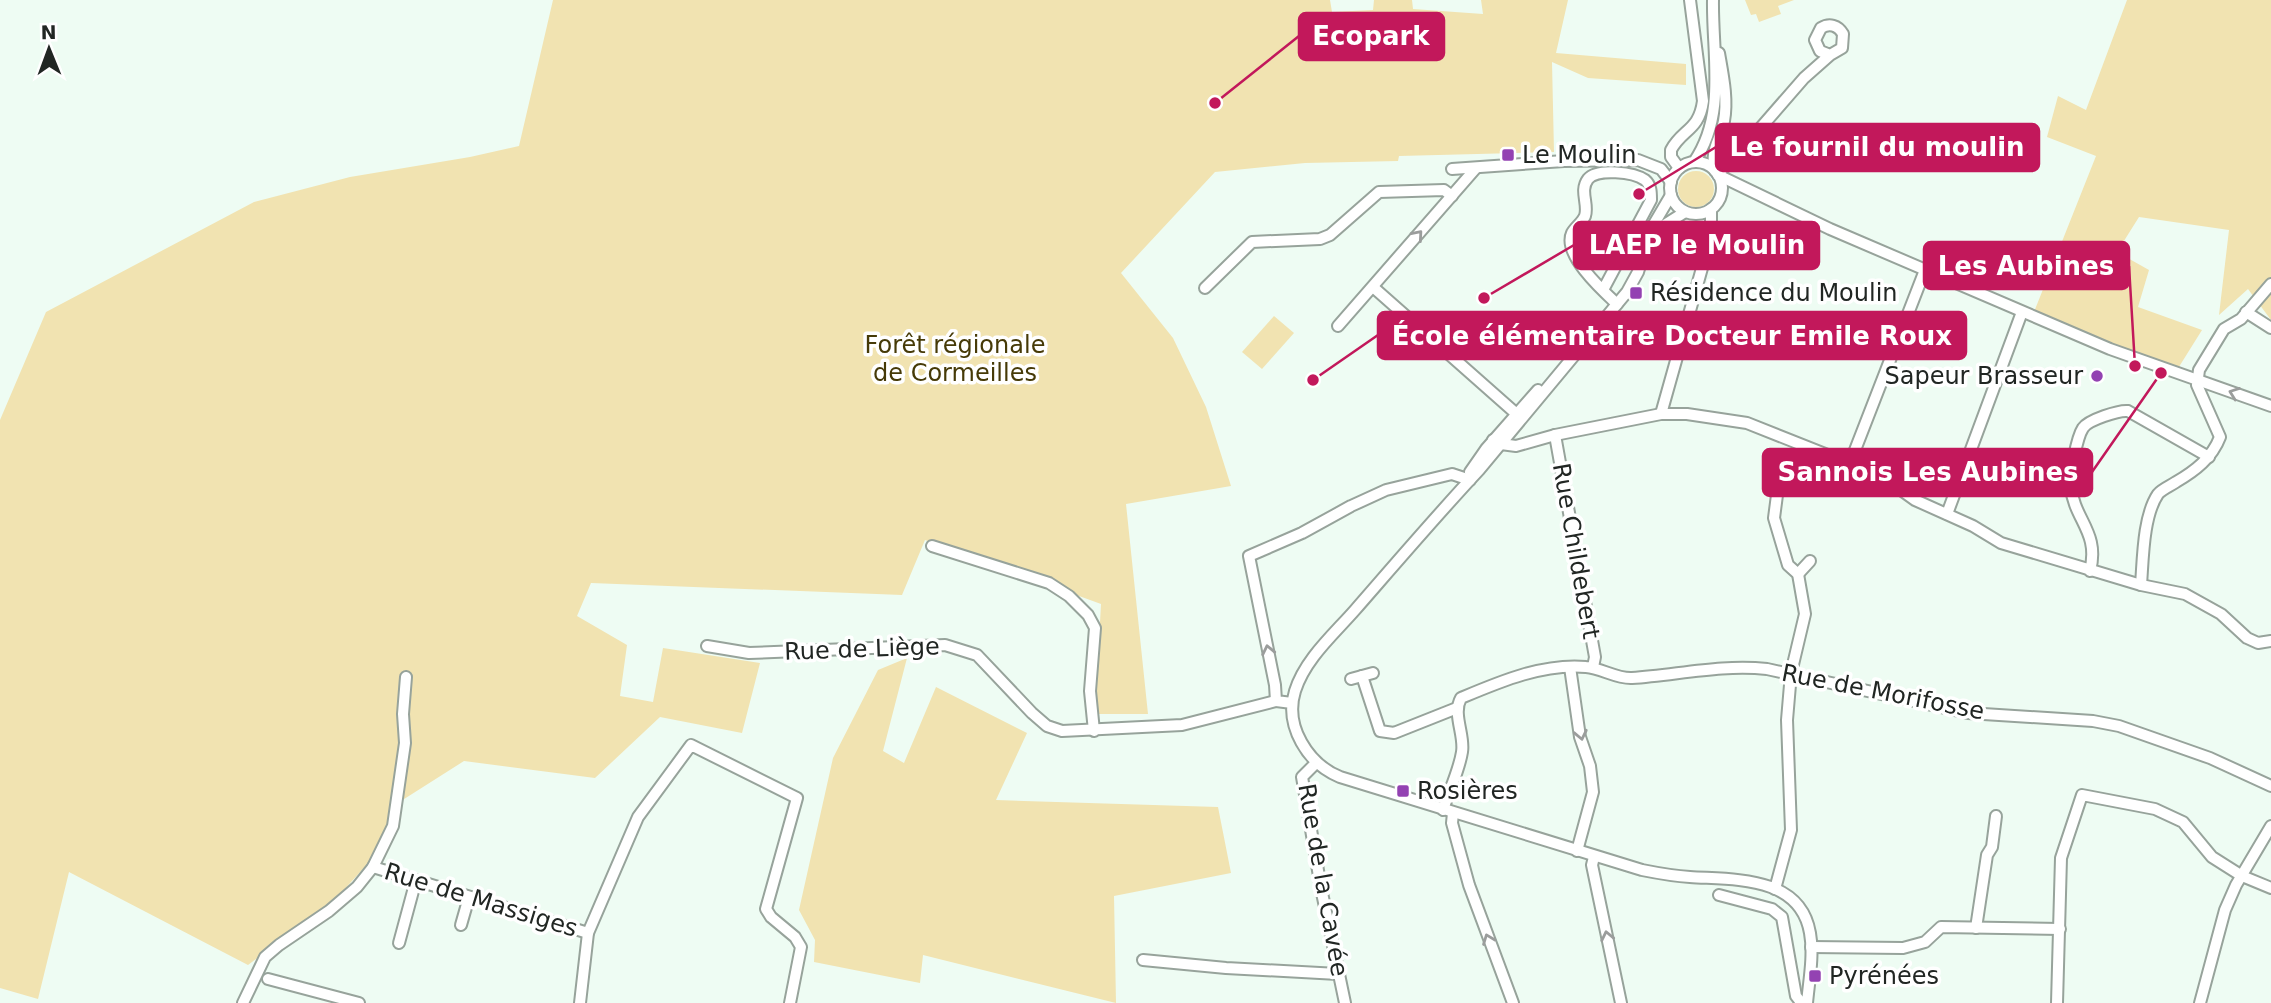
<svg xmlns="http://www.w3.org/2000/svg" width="2271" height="1003" viewBox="0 0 2271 1003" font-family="'DejaVu Sans',sans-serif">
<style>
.green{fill:#f1e3b1}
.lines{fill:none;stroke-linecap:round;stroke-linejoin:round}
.minor-casing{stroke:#97a39b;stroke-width:14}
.minor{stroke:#fff;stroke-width:10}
.oneway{stroke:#9b9d9c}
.poi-dot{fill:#9342b2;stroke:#fff;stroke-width:2.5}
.labels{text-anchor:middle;stroke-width:7;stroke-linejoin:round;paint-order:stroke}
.poi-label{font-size:24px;fill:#212623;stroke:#fff;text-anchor:start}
.park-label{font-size:24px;fill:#463a07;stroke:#fff}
.street-label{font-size:24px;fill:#212623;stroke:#fff}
.leader{fill:none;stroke:#c2185b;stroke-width:2.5}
.callout-dot{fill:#c2185b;stroke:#fff;stroke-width:2.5}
.callout{fill:#c2185b;stroke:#c2185b;stroke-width:2.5}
.callout-label{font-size:26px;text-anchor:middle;font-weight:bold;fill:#fff}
</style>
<rect width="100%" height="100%" fill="#eefcf3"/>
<g class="green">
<path d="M553,0H1330L1332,12L1373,10L1374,0H1412L1413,9L1483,14L1481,0H1568L1556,53L1686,64V85L1588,78L1552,62L1554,152L1399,156L1398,161L1305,163L1215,172L1121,273L1173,338L1206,407L1231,486L1126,504L1148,714H1095L1101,604L925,540L902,595L591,583L577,616L627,645L620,696L653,702L663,648L760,663L742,733L660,717L595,778L464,761L401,801L372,859L332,903L248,965L69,872L38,999L0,988V420L46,312L254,202L350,177L470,157L519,146Z"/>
<path d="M1745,0H1794L1778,6L1781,14L1759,22L1756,14L1751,15Z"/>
<path d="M2127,0H2271V320L2248,289L2219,315L2229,230L2139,217L2117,252L2149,270L2138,307L2202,330L2177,370L2034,312L2096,156L2047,137L2058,96L2086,110Z"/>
<circle cx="1696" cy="189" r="18"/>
<path d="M1274,316L1294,333L1262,369L1242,352Z"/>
<path d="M907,658L883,751L904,763L936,687L1027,733L996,800L1218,807L1231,873L1114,896L1116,1003L923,955L920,983L814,962L815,940L799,910L833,758L878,670Z"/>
</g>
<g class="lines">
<g class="minor-casing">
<g id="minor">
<path d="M1694,162C1727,114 1712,55 1713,0"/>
<circle cx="1696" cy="188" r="26"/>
<path d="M1679,168L1671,157V150C1682,129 1699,131 1703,101L1690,0"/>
<path d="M1452,169L1564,161L1638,160L1661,169L1671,182"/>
<path d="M1715,171C1710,148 1720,142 1724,121C1728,99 1723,76 1719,53"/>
<path d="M1717,173L1729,164L1804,78L1830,55L1842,48L1843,34C1838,25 1829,23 1821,28L1815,40L1820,51L1830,55"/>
<path d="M1718,175L1830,229L2110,349L2271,406"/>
<path d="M1671,195L1651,229L1638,272L1627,292L1479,470C1437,515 1396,563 1355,610C1334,634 1305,659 1295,691C1284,726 1308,764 1340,777L1642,870C1657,873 1673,876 1690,877C1733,880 1800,875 1810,933C1814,955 1809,981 1807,1003"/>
<path d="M1651,243L1663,226L1685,212"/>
<path d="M1373,287L1520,417"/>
<path d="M1205,288L1252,242L1320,239L1330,235L1379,192L1444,190L1452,196"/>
<path d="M1603,290L1651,200C1651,192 1651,185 1645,180C1634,172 1597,168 1588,179C1579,191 1589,204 1585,216C1582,223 1575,227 1572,233C1562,254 1603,291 1617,304"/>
<path d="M2246,312L2271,328"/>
<path d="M1338,326L1476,168"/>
<path d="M1661,414L1711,236V209"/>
<path d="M1555,435L1595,657L1593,667"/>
<path d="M1493,440L1501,444L1516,446L1555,435L1661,414H1687L1747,423L1883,477L1915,500L1973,526L2001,543L2141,585L2185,594L2221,614L2247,638L2258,643L2271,641"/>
<path d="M1850,463L1925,270"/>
<path d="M1470,472L1486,449L1538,390"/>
<path d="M1947,514L2022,312"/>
<path d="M932,546L1049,583L1069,596L1088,615L1095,628L1090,691L1094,731"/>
<path d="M2090,571C2100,532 2074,520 2071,487C2069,476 2077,437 2083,428C2088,420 2119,410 2128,411L2209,457"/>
<path d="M1798,574L1810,561"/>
<path d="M2141,585C2143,559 2143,516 2158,494C2162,489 2170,486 2176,482C2195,471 2212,458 2220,437L2197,385L2199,370L2224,329L2241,319L2271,284"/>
<path d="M707,646L749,653L945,645L977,655L1032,713L1047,726L1062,731L1182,725L1276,701"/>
<path d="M1570,667L1580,737L1590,766L1593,792L1577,851"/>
<path d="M1362,676L1380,731L1394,733L1457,708"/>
<path d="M1351,679L1373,673"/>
<path d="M1292,703L1276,701L1275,685L1249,556L1302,533L1351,506L1386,490L1452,474L1470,480"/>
<path d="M1316,763L1302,777L1321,888L1345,1003"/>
<path d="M1443,810C1449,791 1459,771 1462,752C1465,735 1452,714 1461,698C1499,682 1543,663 1586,667C1601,668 1617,679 1632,678C1677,675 1722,664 1767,669L1968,713L2093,721L2119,726L2210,758L2271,786"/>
<path d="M1453,813L1452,823L1469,885L1513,1003"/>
<path d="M1594,857L1592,865L1621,1003"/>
<path d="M373,867L588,933"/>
<path d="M1775,889L1791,830L1787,720L1791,673L1805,614L1798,574L1788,565L1774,518L1780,472L1788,459L1796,457L1817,471"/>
<path d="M1719,895L1772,909L1782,917L1796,996L1800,1001L1807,1002"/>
<path d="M461,925L469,897"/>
<path d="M1976,928L1987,855L1992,847L1996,816"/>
<path d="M399,943L416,880"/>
<path d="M1811,947L1903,948L1925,942L1941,927L2060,929"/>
<path d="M1143,960L1226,968L1338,974"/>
<path d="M268,979L359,1003"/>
<path d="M243,1003L265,957L279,945L329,911L357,887L373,867L393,826L405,743L403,714L406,677"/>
<path d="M580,1003L588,933L638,817L691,745L797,798L766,909L771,917L795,937L801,947L790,1003"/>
<path d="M2057,1003L2061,858L2082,795L2155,809L2183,822L2212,857L2242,876L2271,888"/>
<path d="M2200,1003L2225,910L2236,885L2271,826"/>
</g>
</g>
<use href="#minor" class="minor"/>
</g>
<defs><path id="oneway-chevron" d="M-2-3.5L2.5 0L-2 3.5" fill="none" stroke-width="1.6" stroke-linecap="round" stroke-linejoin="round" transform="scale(1.75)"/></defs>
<g class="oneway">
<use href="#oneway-chevron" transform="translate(1418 235) rotate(-49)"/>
<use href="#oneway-chevron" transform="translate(2234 393) rotate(-160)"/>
<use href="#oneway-chevron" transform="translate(1268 650) rotate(-102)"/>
<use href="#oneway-chevron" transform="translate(1581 735) rotate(78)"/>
<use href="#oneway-chevron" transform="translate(1607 936) rotate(-102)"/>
<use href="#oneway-chevron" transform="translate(1488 939) rotate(-111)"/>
</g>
<g class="poi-dot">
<rect x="1501" y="148" width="14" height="14" rx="3.5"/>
<rect x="1629" y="286" width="14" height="14" rx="3.5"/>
<circle cx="2097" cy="376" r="7"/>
<rect x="1396" y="784" width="14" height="14" rx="3.5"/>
<rect x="1808" y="969" width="14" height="14" rx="3.5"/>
</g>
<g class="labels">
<g class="poi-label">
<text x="1522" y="163">Le Moulin</text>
<text x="1650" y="301">Résidence du Moulin</text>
<text x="2083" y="384" text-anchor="end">Sapeur Brasseur</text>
<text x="1417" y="799">Rosières</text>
<text x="1829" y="984">Pyrénées</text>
</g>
<g class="park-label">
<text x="955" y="353">Forêt régionale<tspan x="955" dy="28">de Cormeilles</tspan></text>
</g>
<g class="street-label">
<text transform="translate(1576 551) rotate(80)" y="8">Rue Childebert</text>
<text transform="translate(862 649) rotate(-2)" y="8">Rue de Liège</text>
<text transform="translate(1883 692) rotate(11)" y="8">Rue de Morifosse</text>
<text transform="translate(1323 880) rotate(80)" y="8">Rue de la Cavée</text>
<text transform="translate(481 900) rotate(17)" y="8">Rue de Massiges</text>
</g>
</g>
<path class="leader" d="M1215 103L1299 36M1639 194L1716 147M1484 298L1574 245M2135 366L2129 266M1313 380L1378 335M2161 373L2092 472"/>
<g class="callout-dot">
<circle cx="1215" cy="103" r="7"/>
<circle cx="1639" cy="194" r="7"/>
<circle cx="1484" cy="298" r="7"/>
<circle cx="2135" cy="366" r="7"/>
<circle cx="1313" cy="380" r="7"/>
<circle cx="2161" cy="373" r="7"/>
</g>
<g class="callout">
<rect x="1299" y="13" width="145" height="47" rx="7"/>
<rect x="1716" y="124" width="323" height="47" rx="7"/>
<rect x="1574" y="222" width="245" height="47" rx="7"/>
<rect x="1924" y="242" width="205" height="47" rx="7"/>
<rect x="1378" y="312" width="588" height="47" rx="7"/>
<rect x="1763" y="449" width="329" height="47" rx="7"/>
</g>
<g class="callout-label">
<text x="1371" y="45">Ecopark</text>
<text x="1877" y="156">Le fournil du moulin</text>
<text x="1697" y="254">LAEP le Moulin</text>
<text x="2026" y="275">Les Aubines</text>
<text x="1672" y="345">École élémentaire Docteur Emile Roux</text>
<text x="1928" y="481">Sannois Les Aubines</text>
</g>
<g transform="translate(49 49) rotate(359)" stroke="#ffffff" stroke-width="5" paint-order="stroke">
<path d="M0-5L12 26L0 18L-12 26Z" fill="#212623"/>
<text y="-10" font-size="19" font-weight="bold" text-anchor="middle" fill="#212623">N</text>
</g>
</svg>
